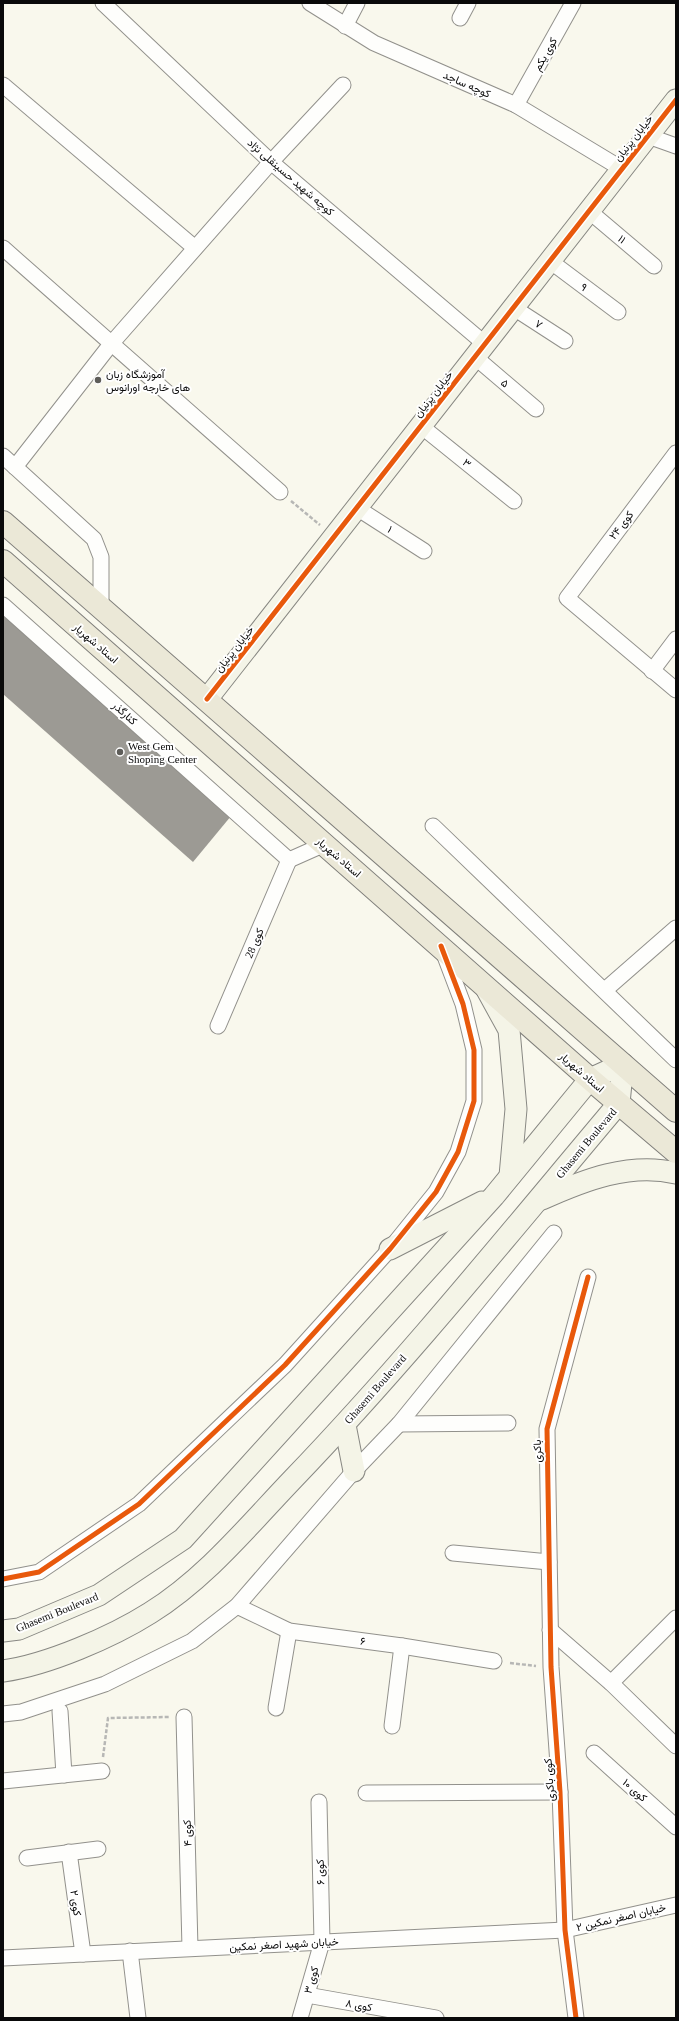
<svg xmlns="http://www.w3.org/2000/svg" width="679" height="2021" viewBox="0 0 679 2021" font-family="'Times New Roman',Vazirmatn,serif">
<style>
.building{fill:#9c9a94}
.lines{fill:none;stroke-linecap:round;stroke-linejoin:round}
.street-casing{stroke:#92918c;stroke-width:17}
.secondary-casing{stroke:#888883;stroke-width:23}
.primary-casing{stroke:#7f7e7a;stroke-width:24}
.path{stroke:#b7b7b5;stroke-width:2.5;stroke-dasharray:4 2;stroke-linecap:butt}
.street{stroke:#fefefc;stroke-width:15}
.secondary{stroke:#f4f4e7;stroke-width:21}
.primary{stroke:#ebe8d7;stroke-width:22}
.cycleway-casing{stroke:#fff;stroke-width:8}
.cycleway{stroke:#e8590c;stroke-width:5}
.poi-dot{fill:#5e5d59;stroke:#fff;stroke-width:1.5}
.labels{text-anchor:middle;stroke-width:4;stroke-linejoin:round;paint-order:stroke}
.street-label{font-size:11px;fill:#0a0a0a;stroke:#fff}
.poi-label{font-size:11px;fill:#0a0a0a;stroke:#fff;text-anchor:start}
</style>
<rect width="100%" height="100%" fill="#f9f8ed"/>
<path class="building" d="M3,599L236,810L193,862L3,694Z"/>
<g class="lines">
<g class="street-casing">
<g id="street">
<path d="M103,3L271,162L485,344"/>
<path d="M310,3L374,43L516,105L622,169"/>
<path d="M460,18L468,3"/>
<path d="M345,26L357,3"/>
<path d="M3,85L195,248"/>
<path d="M516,105L573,3"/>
<path d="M648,136L676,146"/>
<path d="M589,211L654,266"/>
<path d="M3,248L280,492"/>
<path d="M550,261L618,312"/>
<path d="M514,308L565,341"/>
<path d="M475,357L536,409"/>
<path d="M421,426L514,501"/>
<path d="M676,453L567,598L676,690"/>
<path d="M3,456L94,539L101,557V607"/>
<path d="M15,467L111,344L271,162L343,85"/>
<path d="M357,508L424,551"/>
<path d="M3,605L289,860L325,844"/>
<path d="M652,671L676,639"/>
<path d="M433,826L676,1060"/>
<path d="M605,990L676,928"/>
<path d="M218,1026L289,860"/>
<path d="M399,1424L508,1423"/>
<path d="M453,1553L549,1562"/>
<path d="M3,1579L39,1572L139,1504L285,1365L390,1249L436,1192L458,1152L474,1101V1050L463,1004L443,951"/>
<path d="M237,1606L289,1631L402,1646L494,1661"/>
<path d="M550,1630L611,1683L676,1746"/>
<path d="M611,1683L676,1618"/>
<path d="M276,1708L289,1631"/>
<path d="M60,1711L64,1775"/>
<path d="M3,1714L21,1712L105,1684L192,1641L237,1606L354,1471L399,1424L554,1233"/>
<path d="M184,1717L190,1948"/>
<path d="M392,1726L402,1646"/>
<path d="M594,1753L676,1827"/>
<path d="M3,1781L102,1771"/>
<path d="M366,1793L560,1792"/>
<path d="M69,1852L83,1954"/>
<path d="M27,1858L98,1849"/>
<path d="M130,1951L138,2018"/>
<path d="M3,1958L565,1930L676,1905"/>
<path d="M307,1995L436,2018"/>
<path d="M300,2018L322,1942L319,1802"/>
<path d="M576,2018L565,1930L560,1792L551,1667L547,1429L588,1277"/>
</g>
</g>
<g class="secondary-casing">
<g id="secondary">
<path d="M207,699L676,100"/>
<path d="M487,990L509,1030L516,1109L510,1176"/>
<path d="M542,1199C584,1180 630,1162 676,1173"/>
<path d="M390,1249L482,1202"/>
<path d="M345,1425L354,1471"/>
<path d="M3,1631L19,1629L99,1595L183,1539L494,1196L590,1079L623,1064L619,1103C512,1230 408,1359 293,1479C248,1526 206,1578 150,1613C112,1637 47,1665 3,1671"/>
</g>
</g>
<g class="primary-casing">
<g id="primary">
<path d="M3,522L676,1111"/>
<path d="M3,561L590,1079L676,1152"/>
</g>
</g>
<g class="path">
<path d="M291,501L320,525"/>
<path d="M510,1663L536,1666"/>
<path d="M103,1757L108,1718L170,1717"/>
</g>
<use href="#street" class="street"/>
<use href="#secondary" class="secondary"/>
<use href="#primary" class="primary"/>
<g class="cycleway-casing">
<g id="cycleway">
<path d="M207,699L676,100"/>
<path d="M3,1579L39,1572L139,1504L285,1365L390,1249L436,1192L458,1152L474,1101V1050L463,1004L441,946"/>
<path d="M576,2018L565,1930L560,1792L551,1667L547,1429L588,1277"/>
</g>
</g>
<use href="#cycleway" class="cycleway"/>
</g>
<g class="poi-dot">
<circle cx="98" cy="380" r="4"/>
<circle cx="120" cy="752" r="4"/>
</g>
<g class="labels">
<g class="street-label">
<text transform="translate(545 54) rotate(-60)" y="4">کوی یکم</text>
<text transform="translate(467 84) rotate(24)" y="4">کوچه ساجد</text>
<text transform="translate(633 138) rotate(-52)" y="4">خیابان پرنیان</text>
<text transform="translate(291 177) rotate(41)" y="4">کوچه شهید حسینقلی نژاد</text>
<text transform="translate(622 239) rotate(41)" y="4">۱۱</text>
<text transform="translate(584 287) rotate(37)" y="4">۹</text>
<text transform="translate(539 324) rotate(33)" y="4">۷</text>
<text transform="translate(505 383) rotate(40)" y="4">۵</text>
<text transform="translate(433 394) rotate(-52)" y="4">خیابان پرنیان</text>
<text transform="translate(467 463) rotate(39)" y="4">۳</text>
<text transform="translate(621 525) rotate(-53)" y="4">کوی ۲۴</text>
<text transform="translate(390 529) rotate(33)" y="4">۱</text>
<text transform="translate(96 643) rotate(41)" y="4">استاد شهریار</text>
<text transform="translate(234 649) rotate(-52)" y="4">خیابان پرنیان</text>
<text transform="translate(125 713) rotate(42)" y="4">کنارگذر</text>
<text transform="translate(339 857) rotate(41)" y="4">استاد شهریار</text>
<text transform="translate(254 943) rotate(-67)" y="4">کوی 28</text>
<text transform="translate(582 1072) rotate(41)" y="4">استاد شهریار</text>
<text transform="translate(586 1143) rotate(-50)" y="4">Ghasemi Boulevard</text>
<text transform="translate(375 1389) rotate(-49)" y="4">Ghasemi Boulevard</text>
<text transform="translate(537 1451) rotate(-91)" y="4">باکری</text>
<text transform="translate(57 1612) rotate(-22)" y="4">Ghasemi Boulevard</text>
<text transform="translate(363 1641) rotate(8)" y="4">۶</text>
<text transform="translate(549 1780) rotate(-94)" y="4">کوی باکری</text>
<text transform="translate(635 1790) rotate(42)" y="4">کوی ۱۰</text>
<text transform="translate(187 1833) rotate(-92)" y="4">کوی ۴</text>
<text transform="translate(320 1872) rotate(-91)" y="4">کوی ۶</text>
<text transform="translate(76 1903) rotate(82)" y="4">کوی ۲</text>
<text transform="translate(621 1917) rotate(-13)" y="4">خیابان اصغر نمکین ۲</text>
<text transform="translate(284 1944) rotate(-3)" y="4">خیابان شهید اصغر نمکین</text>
<text transform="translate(311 1980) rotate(-74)" y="4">کوی ۳</text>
<text transform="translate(359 2005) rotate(10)" y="4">کوی ۸</text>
</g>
<g class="poi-label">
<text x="106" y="378">آموزشگاه زبان<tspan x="106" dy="13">های خارجه اورانوس</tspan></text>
<text x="128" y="750">West Gem<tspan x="128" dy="13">Shoping Center</tspan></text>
</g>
</g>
<rect width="679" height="2021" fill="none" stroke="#0a0a0a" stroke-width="8"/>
</svg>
